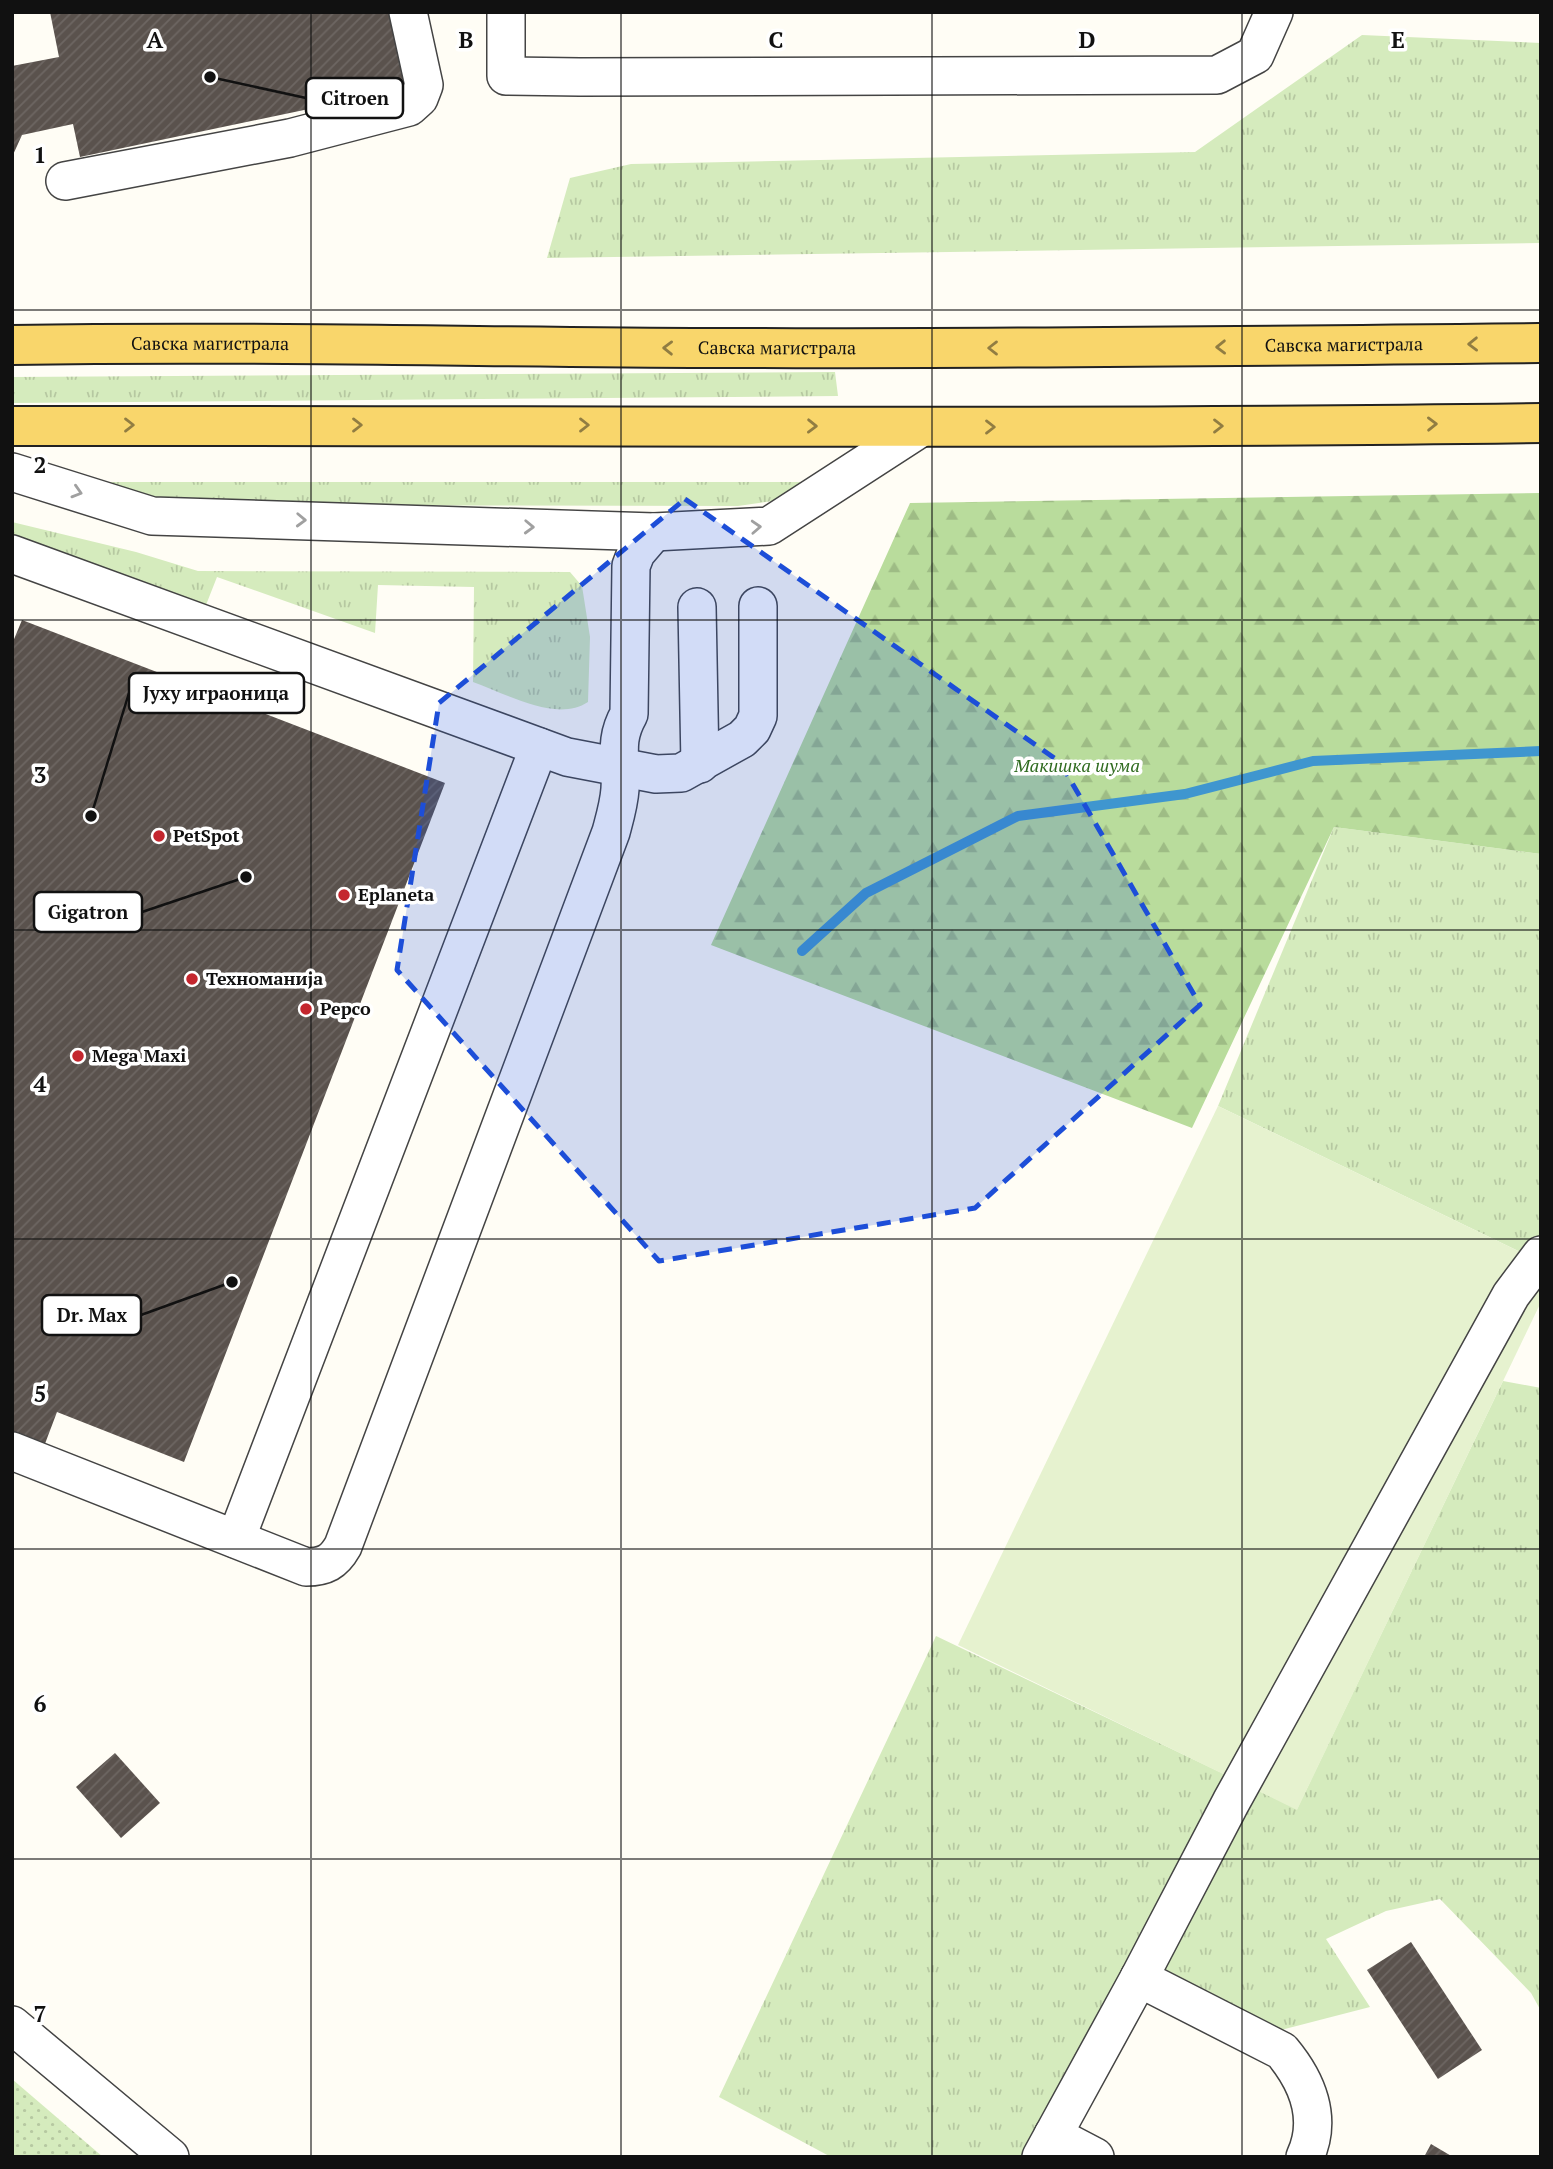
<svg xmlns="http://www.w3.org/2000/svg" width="1553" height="2169" viewBox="0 0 1553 2169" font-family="'PT Serif',serif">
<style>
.grass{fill:url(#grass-tufts)}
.forest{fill:url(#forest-firs)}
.park{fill:url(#park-dots)}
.pitch{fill:#e6f2cf}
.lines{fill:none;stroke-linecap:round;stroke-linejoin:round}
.stream{stroke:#3f96cf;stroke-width:10}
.building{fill:url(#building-hatch)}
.minor-casing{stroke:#444;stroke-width:40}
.major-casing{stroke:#222;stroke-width:42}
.minor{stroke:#fff;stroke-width:37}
.major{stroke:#f9d66b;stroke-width:38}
.oneway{stroke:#917d42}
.oneway2{stroke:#a0a0a0}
.marked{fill:#1d4ed8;fill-opacity:0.2;stroke:#1d4ed8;stroke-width:5;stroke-dasharray:14 9;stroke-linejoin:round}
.grid{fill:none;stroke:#111;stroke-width:2;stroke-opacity:0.55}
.poi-dot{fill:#c4262e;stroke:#fff;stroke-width:2.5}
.labels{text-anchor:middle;stroke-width:7;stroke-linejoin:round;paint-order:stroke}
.street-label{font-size:18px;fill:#111;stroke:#fff}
.park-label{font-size:18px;font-style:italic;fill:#2f6b1f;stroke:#fff}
.poi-label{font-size:18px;font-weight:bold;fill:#111;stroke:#fff;text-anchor:start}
.grid-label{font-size:23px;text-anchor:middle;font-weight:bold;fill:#111;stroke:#fff;stroke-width:7;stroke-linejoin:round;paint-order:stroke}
.leader{fill:none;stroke:#111;stroke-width:2.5}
.callout-dot{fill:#111;stroke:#fff;stroke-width:2.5}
.callout{fill:#fff;stroke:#111;stroke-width:2.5}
.callout-label{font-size:19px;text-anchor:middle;font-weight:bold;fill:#111}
</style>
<defs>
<pattern id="grass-tufts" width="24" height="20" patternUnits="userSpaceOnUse" patternTransform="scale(1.75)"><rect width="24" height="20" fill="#d5ebbd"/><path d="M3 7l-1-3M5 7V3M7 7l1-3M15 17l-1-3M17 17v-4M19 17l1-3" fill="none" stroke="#b6c8a1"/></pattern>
<pattern id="forest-firs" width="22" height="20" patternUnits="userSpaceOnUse" patternTransform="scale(1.75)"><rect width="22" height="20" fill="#b9dc9c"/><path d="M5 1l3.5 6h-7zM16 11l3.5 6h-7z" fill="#9ebc85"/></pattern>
<pattern id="park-dots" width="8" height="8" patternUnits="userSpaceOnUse" patternTransform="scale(1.75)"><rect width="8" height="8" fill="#d5ebbd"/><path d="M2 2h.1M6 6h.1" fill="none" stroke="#b6c8a1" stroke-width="1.8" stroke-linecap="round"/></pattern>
<pattern id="building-hatch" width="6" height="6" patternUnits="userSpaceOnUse" patternTransform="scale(1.75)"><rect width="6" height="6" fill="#5a524d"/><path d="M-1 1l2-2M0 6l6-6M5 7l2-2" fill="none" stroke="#6d6662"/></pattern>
</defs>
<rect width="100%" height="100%" fill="#fffdf5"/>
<g class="grass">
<path d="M1362,35L1541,43V243L547,258L570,178L631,164L1195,152Z"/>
<path d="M835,372L838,396L12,403V377Z"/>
<path d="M103,482H813L773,501L738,506L183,505Z"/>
<path d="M12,522L136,552L198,571L570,572L582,586L590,637L588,702C556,723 507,694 473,682L474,587L378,585L375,633L217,577L206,605L12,541Z"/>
<path d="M1334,827L1541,854V1262L1218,1106Z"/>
<path d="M1503,1381L1541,1388V2011L1531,1993L1440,1899L1386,1911L1326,1939L1370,2007L1281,2030L1139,1978L1040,2157H831L719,2097L936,1636L1297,1809Z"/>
</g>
<path class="forest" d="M1541,493V854L1334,827L1192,1128L711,945L910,503Z"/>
<path class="park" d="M12,2079L103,2157H12Z"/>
<path class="pitch" d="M1218,1106L1541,1262V1302L1297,1810L958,1645Z"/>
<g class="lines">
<path class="stream" d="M802,951L866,893L1018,816L1185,794L1313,761L1541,751"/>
</g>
<g class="building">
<path d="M50,12H393L409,88L80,157L73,124L22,135L12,157V66L59,57Z"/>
<path d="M22,620L445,783L184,1462L57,1412L43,1449L12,1437V644Z"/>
<path d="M115,1753L160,1803L121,1838L76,1787Z"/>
<path d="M1411,1942L1482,2050L1438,2079L1367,1970Z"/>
<path d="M1431,2144L1453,2157H1424Z"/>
</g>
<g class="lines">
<g class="minor-casing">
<g id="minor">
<path d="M506,12V76L580,77L1217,75L1255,55L1274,12"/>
<path d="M65,181L290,138L409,107L419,98L424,85L408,12"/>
<path d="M12,472L152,516L654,532L769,526L922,427"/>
<path d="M12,554L567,757L656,774L681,773L742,739L752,729L758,716V606"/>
<path d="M697,607L700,764"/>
<path d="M12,1451L306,1567C325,1567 334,1562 343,1546L611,832C615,817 619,804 620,789C622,759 613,742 629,714L631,566L636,553L654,532"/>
<path d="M236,1539L539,747"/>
<path d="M1139,1978L1282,2051C1307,2081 1323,2118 1305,2157"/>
<path d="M12,2025L170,2157"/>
<path d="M1053,2135L1095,2157"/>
<path d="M1041,2157L1139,1978L1231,1802L1511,1295L1541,1255"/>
</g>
</g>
<g class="major-casing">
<g id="major">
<path id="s1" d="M12,345C245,341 478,347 711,348C988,349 1264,346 1541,343"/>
<path d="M12,426C522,425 1031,430 1541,423"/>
</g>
</g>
<use href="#minor" class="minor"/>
<use href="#major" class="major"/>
</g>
<defs><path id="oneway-chevron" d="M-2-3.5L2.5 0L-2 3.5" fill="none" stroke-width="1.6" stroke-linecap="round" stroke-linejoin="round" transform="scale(1.75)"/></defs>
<g class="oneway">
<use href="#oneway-chevron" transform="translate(1473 344) rotate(179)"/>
<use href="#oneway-chevron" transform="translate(1221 347) rotate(179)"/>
<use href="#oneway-chevron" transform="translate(668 348) rotate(-179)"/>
<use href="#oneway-chevron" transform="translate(993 348) rotate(-180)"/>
<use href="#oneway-chevron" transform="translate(1432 424) rotate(-1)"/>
<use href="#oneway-chevron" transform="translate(129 425)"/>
<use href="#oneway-chevron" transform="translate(357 425)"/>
<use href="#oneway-chevron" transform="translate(584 425)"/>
<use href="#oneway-chevron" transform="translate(812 426) rotate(1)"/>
<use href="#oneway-chevron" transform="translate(1218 426)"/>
<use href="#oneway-chevron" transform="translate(990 427)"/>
</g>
<g class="oneway2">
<use href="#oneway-chevron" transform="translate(77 492) rotate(17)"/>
<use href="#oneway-chevron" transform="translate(301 520) rotate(2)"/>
<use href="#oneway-chevron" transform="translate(529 527) rotate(2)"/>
<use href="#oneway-chevron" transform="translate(756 527) rotate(-3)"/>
</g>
<path class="marked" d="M685,499L1060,762L1200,1005L975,1208L659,1261L397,970L439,703Z"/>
<path class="grid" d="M311,12V2157M621,12V2157M932,12V2157M1242,12V2157M12,310H1541M12,620H1541M12,930H1541M12,1239H1541M12,1549H1541M12,1859H1541"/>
<g class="poi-dot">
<circle cx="159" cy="836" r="7"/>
<circle cx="344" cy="895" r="7"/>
<circle cx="192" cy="979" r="7"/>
<circle cx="306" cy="1009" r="7"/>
<circle cx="78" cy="1056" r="7"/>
</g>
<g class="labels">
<g class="street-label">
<text dy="6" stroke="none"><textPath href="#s1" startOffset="198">Савска магистрала</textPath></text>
<text dy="6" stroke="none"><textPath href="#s1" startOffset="1332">Савска магистрала</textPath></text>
<text dy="6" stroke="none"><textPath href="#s1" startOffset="765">Савска магистрала</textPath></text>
</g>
<g class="park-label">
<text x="1077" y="772">Макишка шума</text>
</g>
<g class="poi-label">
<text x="173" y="842">PetSpot</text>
<text x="358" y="901">Eplaneta</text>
<text x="206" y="985">Техноманија</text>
<text x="320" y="1015">Pepco</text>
<text x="92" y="1062">Mega Maxi</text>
</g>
</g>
<g class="grid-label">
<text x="155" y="48">A</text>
<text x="466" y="48">B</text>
<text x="776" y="48">C</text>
<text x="1087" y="48">D</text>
<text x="1398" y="48">E</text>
<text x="40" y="163">1</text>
<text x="40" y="473">2</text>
<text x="40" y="783">3</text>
<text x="40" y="1092">4</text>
<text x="40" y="1402">5</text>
<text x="40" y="1712">6</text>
<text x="40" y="2022">7</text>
</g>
<path class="leader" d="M210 77L306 98M91 816L129 693M246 877L142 912M232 1282L141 1315"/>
<g class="callout-dot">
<circle cx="210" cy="77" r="7"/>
<circle cx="91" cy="816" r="7"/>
<circle cx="246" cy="877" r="7"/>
<circle cx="232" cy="1282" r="7"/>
</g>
<g class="callout">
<rect x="306" y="78" width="97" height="40" rx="7"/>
<rect x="129" y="673" width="175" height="40" rx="7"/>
<rect x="34" y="892" width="108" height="40" rx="7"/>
<rect x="42" y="1295" width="99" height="40" rx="7"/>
</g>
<g class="callout-label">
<text x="355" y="105">Citroen</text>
<text x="216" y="700">Јуху играоница</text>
<text x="88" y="919">Gigatron</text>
<text x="92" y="1322">Dr. Max</text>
</g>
<rect width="1553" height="2169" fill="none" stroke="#111111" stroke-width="28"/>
</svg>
